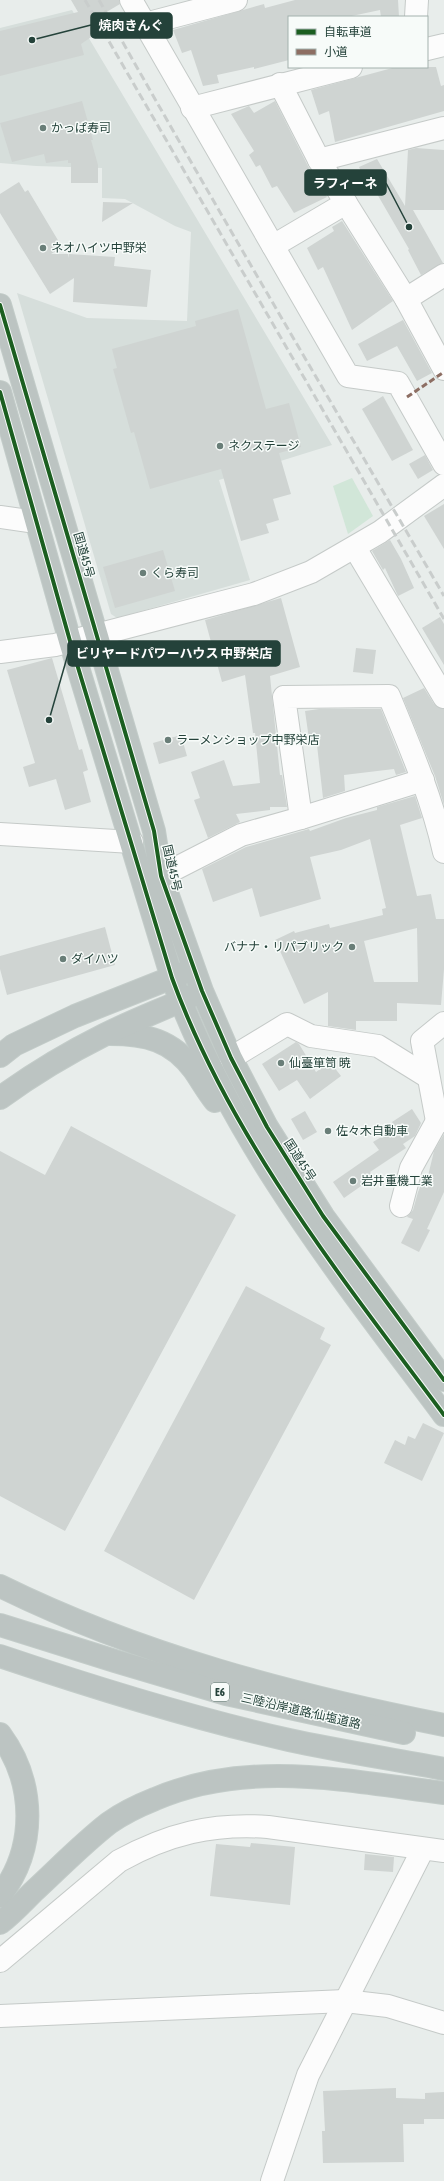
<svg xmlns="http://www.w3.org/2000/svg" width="444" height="2181" viewBox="0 0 444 2181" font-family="'Asap Condensed','Noto Sans JP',sans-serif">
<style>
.built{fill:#d6dedb}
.green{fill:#d1e6d8}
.building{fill:#cfd4d2;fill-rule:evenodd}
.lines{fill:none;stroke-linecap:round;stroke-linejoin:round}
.minor-casing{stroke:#c5cac8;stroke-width:24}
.highway-casing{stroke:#c3ccc9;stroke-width:24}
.minor{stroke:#fcfcfc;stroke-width:22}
.highway{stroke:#bcc4c2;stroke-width:22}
.rail{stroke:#c9cdcc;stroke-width:3;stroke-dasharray:8 4;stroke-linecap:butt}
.quiet{stroke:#8d6e63;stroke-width:3;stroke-dasharray:6 3;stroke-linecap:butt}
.cycleway-casing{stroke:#f7fbf9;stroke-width:6}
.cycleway{stroke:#1b5e20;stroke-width:4}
.poi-dot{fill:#697e78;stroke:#f7fbf9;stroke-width:1.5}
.labels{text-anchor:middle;stroke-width:3;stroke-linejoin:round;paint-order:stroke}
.shield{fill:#f7fbf9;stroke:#637a73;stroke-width:1}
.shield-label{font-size:11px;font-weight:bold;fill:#24423a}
.poi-label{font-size:12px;fill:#24423a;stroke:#f7fbf9;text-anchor:start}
.street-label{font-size:12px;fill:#24423a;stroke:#f7fbf9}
.leader{fill:none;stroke:#24423a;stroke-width:1.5}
.callout-dot{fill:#24423a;stroke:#f7fbf9;stroke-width:1.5}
.callout{fill:#24423a;stroke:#24423a;stroke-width:1.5}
.callout-label{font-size:13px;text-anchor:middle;font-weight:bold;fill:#fff}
</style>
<rect width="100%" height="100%" fill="#e8edeb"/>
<path class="built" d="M72,10L332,445L219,480L250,580L117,618L111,614L17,293L87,318L187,321L191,232L175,226L125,199L102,198V168L36,166L0,163V28Z"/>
<path class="green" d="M352,478L373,516L348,534L333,486Z"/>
<g class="building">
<path d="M71,0H119L120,4L93,20L100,31L81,44L84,55L0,76V31L78,12Z"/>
<path d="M295,0H398L399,17H381L380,10L347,17H289V60L254,69V67L217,75L219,83L203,86L191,50L182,53L173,30L264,4L265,8Z"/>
<path d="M396,67H436L441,86L444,85V111L335,142L329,111L319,115L311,90Z"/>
<path d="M82,101L93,140H91L98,165V183H71V163H68V160L46,163L44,154L12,162L0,123Z"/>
<path d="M275,101L308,166L327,197L294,213L277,186L272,188L260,165L256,167L249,155L254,151L231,114L249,106L254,113Z"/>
<path d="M416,148L444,150V210H413L443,263L421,275L408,250L409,249L373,187L369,189L359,167L377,159L405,206L408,150Z"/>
<path d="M19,182L25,192L28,190L62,247L51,254H68L69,258V254L115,257L114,266L151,270L147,307L73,302L74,278L50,294L0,213V194Z"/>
<path d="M103,202L133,203L102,222Z"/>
<path d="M342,221L393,301L352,330L323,267L318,270L307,248L334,231L332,227Z"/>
<path d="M238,309L266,409L289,403L301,447L279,453L291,494L273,499L279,520L266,524L269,533L241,541L221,469L150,489L134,432L131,433L113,369L117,368L112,349L196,326L195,321Z"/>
<path d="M403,320L432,373L417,381L397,346L367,361L358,344Z"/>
<path d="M383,396L413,450L392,461L362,409Z"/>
<path d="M425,455L433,470L418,479L409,464Z"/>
<path d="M444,504V549L424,516Z"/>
<path d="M390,540L401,559L414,588L398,596L385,568L383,570L372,551Z"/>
<path d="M163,550L175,591L115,608L103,567Z"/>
<path d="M281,598L300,667L270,676L280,775H282L287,807H270V810L236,814L240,822L208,838L194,800L200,798L191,772L224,760L233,786L260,783L255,733H253L245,675L222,682L205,620Z"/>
<path d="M440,617L444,624V665L422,628Z"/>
<path d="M356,648L376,650L373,674L353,672Z"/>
<path d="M52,658L79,750L82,749L88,770L83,772L91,802L65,810L56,779L29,787L23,767L35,763L7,670Z"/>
<path d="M424,688L434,704L444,709V805L435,776L403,698Z"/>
<path d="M319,709H381L406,772L396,775L394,769L344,775L345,791L323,798L317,745L310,746L305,711Z"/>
<path d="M181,735L187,756L159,764L153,743Z"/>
<path d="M415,796L422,818L400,825L417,896L431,894L436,919H444V969L441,1005L397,1003V1021H356V1030L328,1026V992L304,1004L275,940L294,931L295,933L329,924L330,928L383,915L382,909L386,908L370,839L341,850L310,857L321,899L260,917L252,888L213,902L202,869L246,847L309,829L310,831L346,818L377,810V807ZM417,928L418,982H374L364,941Z"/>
<path d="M105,927L115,965L7,995L0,969V956Z"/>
<path d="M296,1042L299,1044L316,1072L330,1062L341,1076L310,1099L297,1080L279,1091L262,1064Z"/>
<path d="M412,1109L421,1123L415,1136L403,1144L406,1148L370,1172L374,1177L344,1198L333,1182L379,1150L373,1142L396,1128L392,1122Z"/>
<path d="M305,1111L317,1132L303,1140L291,1119Z"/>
<path d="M71,1126L236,1215L65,1531L0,1496V1151L45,1175Z"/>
<path d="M444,1134V1192L427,1229L430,1230L419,1252L401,1243L413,1219L407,1217L413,1210L418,1192L425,1176L427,1180L434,1151Z"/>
<path d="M246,1286L325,1328L320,1339L331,1345L194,1600L104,1551Z"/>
<path d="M423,1423L444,1433L422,1481L384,1463L395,1440L405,1445L408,1436L415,1439Z"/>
<path d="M251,1843L295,1847L290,1905L210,1896L216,1844L250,1847Z"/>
<path d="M365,1854L394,1857L393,1872L364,1870Z"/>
<path d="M396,2088V2098L425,2099V2093L444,2092V2119H424V2124H403L404,2162L323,2163L322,2131H325L323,2091Z"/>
</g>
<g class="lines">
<g class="minor-casing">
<g id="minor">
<path d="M131,0L348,376L398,383L444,464"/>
<path d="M416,17L417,0"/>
<path d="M145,24L236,0"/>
<path d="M427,49L444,45"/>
<path d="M280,84L319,160L406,299L444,369"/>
<path d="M192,108L351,67"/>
<path d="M319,160L444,128"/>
<path d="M273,246L346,203"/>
<path d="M406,299L444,275"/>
<path d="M0,517L36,522"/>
<path d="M355,548L444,697"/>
<path d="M0,652L55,645L108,632L254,594L311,572L380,532L444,485"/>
<path d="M301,818L284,697L389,696C410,747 432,798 444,852"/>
<path d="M0,834L132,842"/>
<path d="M161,876L241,835L301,818L423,780"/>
<path d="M444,1023L422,1041L437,1121H444"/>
<path d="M231,1058L287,1024L311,1036L378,1046L428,1077"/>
<path d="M401,1206L411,1168L437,1121"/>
<path d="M0,1961L119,1861C168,1834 212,1823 268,1827L444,1851"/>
<path d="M0,2016L345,2001L388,2006L444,2023"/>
<path d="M272,2181L308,2075L423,1849"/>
</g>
</g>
<g class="highway-casing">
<g id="highway">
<path d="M0,305L154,831L161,876L202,991L231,1058L267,1127L323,1216L444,1380"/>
<path d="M0,392L70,641L172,978C231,1140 342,1278 444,1415"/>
<path d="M110,1034C146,1034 172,1040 194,1070C201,1080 207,1091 215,1101"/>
<path d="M0,1056L14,1045L75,1016L186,972"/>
<path d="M0,1098C33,1074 68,1053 104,1035C134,1020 164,1009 194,995"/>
<path d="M0,1586C140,1655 292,1695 444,1725"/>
<path d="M0,1625L115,1661L226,1694L404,1733"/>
<path d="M0,1656C95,1688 191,1718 289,1740C340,1751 392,1759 444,1769"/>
<path d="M0,1734C36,1783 37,1848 0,1896"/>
<path d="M0,1923C12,1914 22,1903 33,1892C58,1869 82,1844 109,1823C123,1813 140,1805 155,1799C247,1759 348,1781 444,1793"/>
</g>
</g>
<use href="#minor" class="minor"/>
<use href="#highway" class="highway"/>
<g class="rail">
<path d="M85,0L444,619"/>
<path d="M99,0C211,200 329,398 444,596"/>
</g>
<path class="quiet" d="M407,397L444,372"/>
<g class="cycleway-casing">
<g id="cycleway">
<path d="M0,305L154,831L161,876L202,991L231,1058L267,1127L323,1216L444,1380"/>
<path d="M0,392L70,641L172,978C231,1140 342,1278 444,1415"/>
</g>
</g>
<use href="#cycleway" class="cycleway"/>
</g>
<g class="poi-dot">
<circle cx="43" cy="128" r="4"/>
<circle cx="43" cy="248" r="4"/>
<circle cx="220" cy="446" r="4"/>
<circle cx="143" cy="573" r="4"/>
<circle cx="168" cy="740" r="4"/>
<circle cx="352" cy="947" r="4"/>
<circle cx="63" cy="959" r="4"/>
<circle cx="281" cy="1063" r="4"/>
<circle cx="328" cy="1131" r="4"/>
<circle cx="353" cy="1181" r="4"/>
</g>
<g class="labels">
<rect class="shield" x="211" y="1683" width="18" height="18" rx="3"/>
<g class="shield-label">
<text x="220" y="1696">E6</text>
</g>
<g class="poi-label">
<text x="51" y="132">かっぱ寿司</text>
<text x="51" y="252">ネオハイツ中野栄</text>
<text x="228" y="450">ネクステージ</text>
<text x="151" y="577">くら寿司</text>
<text x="176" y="744">ラーメンショップ中野栄店</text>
<text x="344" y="951" text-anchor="end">バナナ・リパブリック</text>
<text x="71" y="963">ダイハツ</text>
<text x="289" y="1067">仙臺箪笥 暁</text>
<text x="336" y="1135">佐々木自動車</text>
<text x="361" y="1185">岩井重機工業</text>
</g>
<g class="street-label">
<text transform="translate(84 555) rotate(74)" y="4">国道45号</text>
<text transform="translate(172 868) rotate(77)" y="4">国道45号</text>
<text transform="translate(300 1160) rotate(57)" y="4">国道45号</text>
<text transform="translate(301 1711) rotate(13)" y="4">三陸沿岸道路;仙塩道路</text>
</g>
</g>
<path class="leader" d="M32 40L91 25M409 227L386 183M49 720L68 654"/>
<g class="callout-dot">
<circle cx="32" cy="40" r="4"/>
<circle cx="409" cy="227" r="4"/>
<circle cx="49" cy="720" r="4"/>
</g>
<g class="callout">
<rect x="91" y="13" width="81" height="25" rx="4"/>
<rect x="305" y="170" width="81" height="25" rx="4"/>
<rect x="68" y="641" width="212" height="25" rx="4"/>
</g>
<g class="callout-label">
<text x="131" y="30">焼肉きんぐ</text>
<text x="345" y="188">ラフィーネ</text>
<text x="174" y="658">ビリヤードパワーハウス 中野栄店</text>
</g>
<rect x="288" y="16" width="140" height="52" fill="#f7fbf9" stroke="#a3b1ad"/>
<rect x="296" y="29" width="20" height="6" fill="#1b5e20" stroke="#a3b1ad"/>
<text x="324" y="36" font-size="12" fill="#24423a">自転車道</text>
<rect x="296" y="49" width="20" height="6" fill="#8d6e63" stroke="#a3b1ad"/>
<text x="324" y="56" font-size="12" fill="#24423a">小道</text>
</svg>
